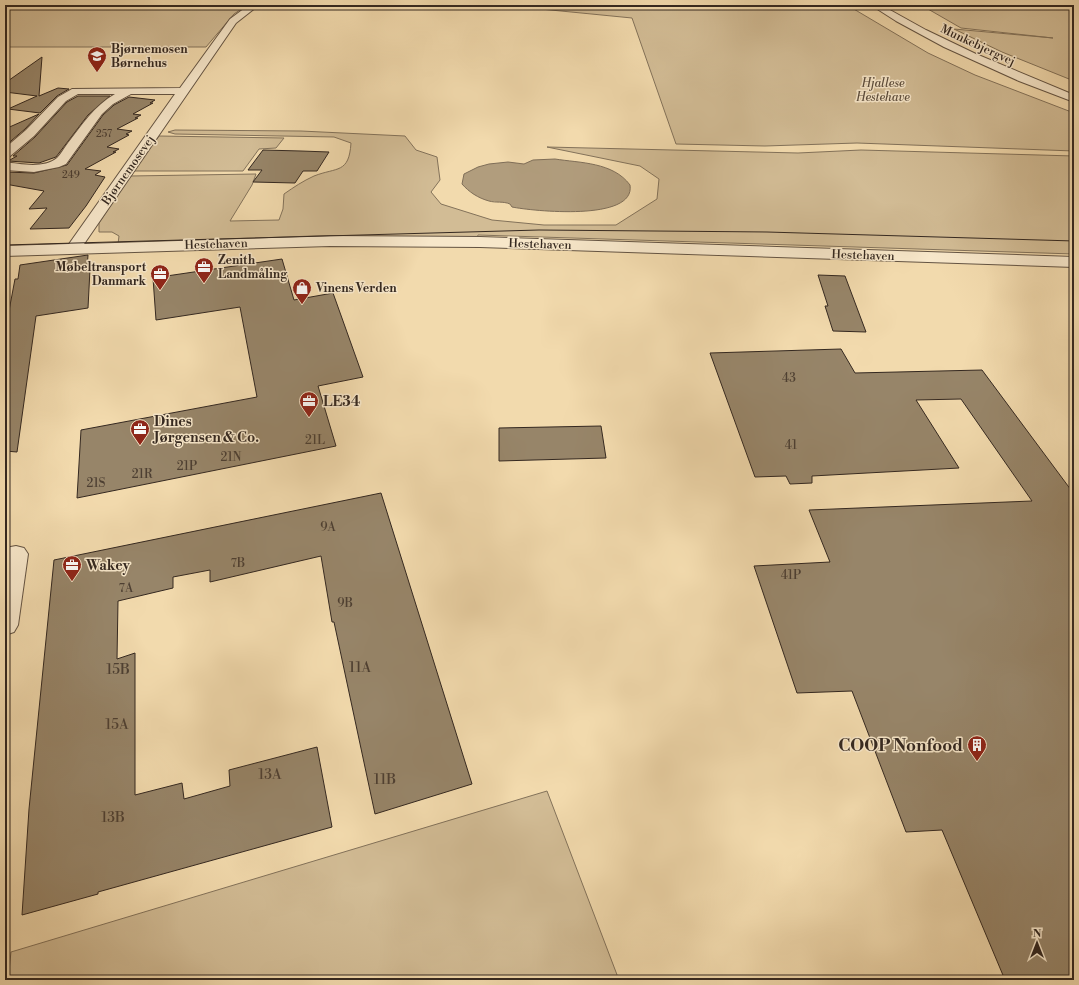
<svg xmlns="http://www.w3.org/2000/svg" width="1079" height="985" viewBox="0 0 1079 985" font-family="'Libre Bodoni',serif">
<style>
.green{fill:#d2bc95;stroke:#83725a}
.water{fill:#b19d7d;stroke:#7f6e58}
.building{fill:#978569;stroke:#342820}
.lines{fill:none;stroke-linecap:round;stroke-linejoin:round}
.minor-casing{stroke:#645443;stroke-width:2}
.minor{fill:#f7e7ca;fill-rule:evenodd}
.tram{stroke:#342820;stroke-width:1}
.labels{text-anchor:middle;stroke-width:3;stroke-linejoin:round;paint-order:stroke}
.far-number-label{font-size:10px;fill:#4d3f32}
.far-street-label{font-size:12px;fill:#342820;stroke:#f7e7ca}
.far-poi-label{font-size:12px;font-weight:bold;fill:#342820;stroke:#f7e7ca;text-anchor:start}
.far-park-label{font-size:12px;font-style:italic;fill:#5c4d3d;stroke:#f7e7ca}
.number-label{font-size:12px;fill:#4d3f32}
.poi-label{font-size:14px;font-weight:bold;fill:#342820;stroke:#f7e7ca;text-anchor:start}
.near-number-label{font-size:14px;fill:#4d3f32}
.near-poi-label{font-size:17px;font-weight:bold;fill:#342820;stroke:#f7e7ca;text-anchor:end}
</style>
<rect width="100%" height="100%" fill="#f2daad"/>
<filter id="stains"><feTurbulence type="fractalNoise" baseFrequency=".005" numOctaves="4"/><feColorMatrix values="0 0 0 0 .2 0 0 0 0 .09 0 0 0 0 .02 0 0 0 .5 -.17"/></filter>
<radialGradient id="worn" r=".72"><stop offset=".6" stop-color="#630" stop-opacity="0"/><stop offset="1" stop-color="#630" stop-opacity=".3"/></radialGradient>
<g class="green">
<path d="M5,5H247L234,14L206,47H5Z"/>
<path d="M500,5H847L928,53L975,75L1074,113V151L857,143L765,146L676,144L632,18Z"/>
<path d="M921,5H1074V81L1002,52L954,29L1053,38L961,28Z"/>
<path d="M175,130L301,131L405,136L416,150L437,157L440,180L431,192L441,204L492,220L544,225H616L657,199L659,179L640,166L547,147L798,153L861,150L1074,156V254L478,235L477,238L118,244L119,236L112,232H99V223L130,176L256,174L252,185L230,221L279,220L283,209L284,194C294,187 303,181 314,176C337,167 349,174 351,143L334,137L175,134L168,132Z"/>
<path d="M159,136L284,138L276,148L259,149L243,171H133Z"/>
<path d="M547,791L619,980H8L11,952Z"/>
</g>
<path class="water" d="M555,159C580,163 613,162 630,185C636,222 532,211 512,207L510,204C503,201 496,203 489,201C478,198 469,192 462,184L464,174L478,167L489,164L508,162L524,164L533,160Z"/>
<g class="building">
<path d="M42,57L39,96L58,88L69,89L57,96L40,113L8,109L37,96L5,92V83Z"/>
<path d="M78,96H110L88,115L56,157L39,163L8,161L17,156H13L35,137L67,102Z"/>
<path d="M129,97L155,100L150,103H153L133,114L141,115L135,118H138L117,129L132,131L126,134L129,135L107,147L119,149L113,152H116L85,169L101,171L95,175L105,177L86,206L69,228L30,229L47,208L29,209L44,191L5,184V172L34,173L67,165L103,115L114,105Z"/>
<path d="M39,114L25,129L5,146V129Z"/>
<path d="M263,150L301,151L329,152L317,171H303L295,183L253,182L262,170H248Z"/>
<path d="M88,255L87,269H90L88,308L36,316L17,452L5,451V332L15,279H18L20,265Z"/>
<path d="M282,259L294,300L333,293L363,377L318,386L336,446L77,498L81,430L257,397L240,307L156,320L153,278Z"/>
<path d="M818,275L845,276L866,332L833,331L825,306H828Z"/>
<path d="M841,349L855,373L982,370L1074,494V980H1005L942,830L906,832L852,691L797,693L754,566L830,562L809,510L1032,501L961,399L916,400L959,468L812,476V483L790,484L786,476L755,477L710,353Z"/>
<path d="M601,426L606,458L499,461V428Z"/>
<path d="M381,493L472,784L375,814L334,622H332L321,556L210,582V570L173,577V588L118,601L117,659L135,653V795L182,783L184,799L230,786L229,770L317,747L332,827L98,892V894L22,915L29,809L54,560Z"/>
</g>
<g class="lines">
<g class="minor-casing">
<g id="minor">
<path d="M249,5H259L236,23L84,244L330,236L480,237L1074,257V267L480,247L330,246L5,256V246L69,244L175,94H131L113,104L102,114L66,164L59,167L34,172L5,170V162C20,164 44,169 57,158C61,154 64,148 68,143C82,125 94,106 115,94H78L66,101L34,136L9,157L5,158V148L26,130L58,97L72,89L180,88L230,19Z"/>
<path d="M871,5H881L926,30L976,54L1074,95V102L1019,81L944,47L896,21Z"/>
<path d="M16,546L24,548L28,554L18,625L14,632L5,635V548Z"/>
</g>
</g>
<use href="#minor" class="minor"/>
<path class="tram" d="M5,245L539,230L767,232L1074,241"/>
</g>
<defs>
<g id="school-pin" transform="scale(1)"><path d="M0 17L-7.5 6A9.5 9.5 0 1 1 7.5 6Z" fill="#8f2418" stroke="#f7e7ca"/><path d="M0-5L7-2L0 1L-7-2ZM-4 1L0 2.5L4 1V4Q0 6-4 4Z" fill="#fff"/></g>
<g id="office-pin" transform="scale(1)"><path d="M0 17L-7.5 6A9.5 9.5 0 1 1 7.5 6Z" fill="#8f2418" stroke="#f7e7ca"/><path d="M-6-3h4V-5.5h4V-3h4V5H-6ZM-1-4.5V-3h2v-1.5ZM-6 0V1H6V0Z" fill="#fff"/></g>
<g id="shop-pin" transform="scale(1)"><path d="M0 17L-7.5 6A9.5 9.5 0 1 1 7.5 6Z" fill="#8f2418" stroke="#f7e7ca"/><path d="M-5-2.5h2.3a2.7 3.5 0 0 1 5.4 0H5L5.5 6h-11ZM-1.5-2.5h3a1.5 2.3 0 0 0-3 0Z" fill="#fff"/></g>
<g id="building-pin" transform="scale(1)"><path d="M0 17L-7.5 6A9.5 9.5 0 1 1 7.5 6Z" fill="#8f2418" stroke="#f7e7ca"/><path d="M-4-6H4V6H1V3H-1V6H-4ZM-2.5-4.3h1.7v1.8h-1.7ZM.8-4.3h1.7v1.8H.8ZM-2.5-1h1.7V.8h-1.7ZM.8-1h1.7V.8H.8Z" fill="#fff"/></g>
</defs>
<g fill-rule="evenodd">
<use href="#school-pin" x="97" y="56"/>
<use href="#office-pin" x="204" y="267"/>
<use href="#office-pin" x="160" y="274"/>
<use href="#shop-pin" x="302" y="288"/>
<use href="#office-pin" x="309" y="401"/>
<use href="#office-pin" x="140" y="429"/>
<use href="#office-pin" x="72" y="565"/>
<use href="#building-pin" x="977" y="745"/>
</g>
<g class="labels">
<g class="far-number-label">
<text x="104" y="137">257</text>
<text x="71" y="178">249</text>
</g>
<g class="far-street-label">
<text transform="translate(978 45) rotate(25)" y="4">Munkebjergvej</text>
<text transform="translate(128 170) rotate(-55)" y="4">Bjørnemosevej</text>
<text transform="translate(216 244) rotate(-2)" y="4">Hestehaven</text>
<text transform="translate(540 244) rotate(2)" y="4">Hestehaven</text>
<text transform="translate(863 255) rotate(2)" y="4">Hestehaven</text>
</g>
<g class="far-poi-label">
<text x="111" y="53">Bjørnemosen<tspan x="111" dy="14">Børnehus</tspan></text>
<text x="218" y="264">Zenith<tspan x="218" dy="14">Landmåling</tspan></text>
<text x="146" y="271" text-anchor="end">Møbeltransport<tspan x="146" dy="14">Danmark</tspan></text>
<text x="316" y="292">Vinens Verden</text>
</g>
<g class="far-park-label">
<text x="883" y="87">Hjallese<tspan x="883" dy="14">Hestehave</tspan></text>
</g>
<g class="number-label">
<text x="789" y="382">43</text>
<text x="315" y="444">21L</text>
<text x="791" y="449">41</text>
<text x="231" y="461">21N</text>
<text x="187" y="470">21P</text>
<text x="142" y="478">21R</text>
<text x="96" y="487">21S</text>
<text x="328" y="531">9A</text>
<text x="238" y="567">7B</text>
<text x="791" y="579">41P</text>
<text x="126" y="592">7A</text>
<text x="345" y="607">9B</text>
</g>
<g class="poi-label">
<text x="323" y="406">LE34</text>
<text x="154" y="426">Dines<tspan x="154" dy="16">Jørgensen &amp; Co.</tspan></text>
<text x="86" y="570">Wakey</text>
</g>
<g class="near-number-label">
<text x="360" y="672">11A</text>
<text x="118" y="674">15B</text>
<text x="117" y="729">15A</text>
<text x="270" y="779">13A</text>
<text x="385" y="784">11B</text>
<text x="113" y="822">13B</text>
</g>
<g class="near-poi-label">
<text x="963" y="751">COOP Nonfood</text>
</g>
</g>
<rect width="1079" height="985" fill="none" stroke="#f2daad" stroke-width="20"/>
<rect x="6" y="6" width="1067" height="973" fill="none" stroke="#342820" stroke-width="2"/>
<rect x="10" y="10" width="1059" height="965" fill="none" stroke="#342820"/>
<g transform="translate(1037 943)" stroke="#f7e7ca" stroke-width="3" paint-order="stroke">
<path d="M0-3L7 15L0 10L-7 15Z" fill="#342820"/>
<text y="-6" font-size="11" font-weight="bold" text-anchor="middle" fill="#342820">N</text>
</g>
<rect width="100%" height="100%" filter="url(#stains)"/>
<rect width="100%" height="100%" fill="url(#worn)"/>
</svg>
